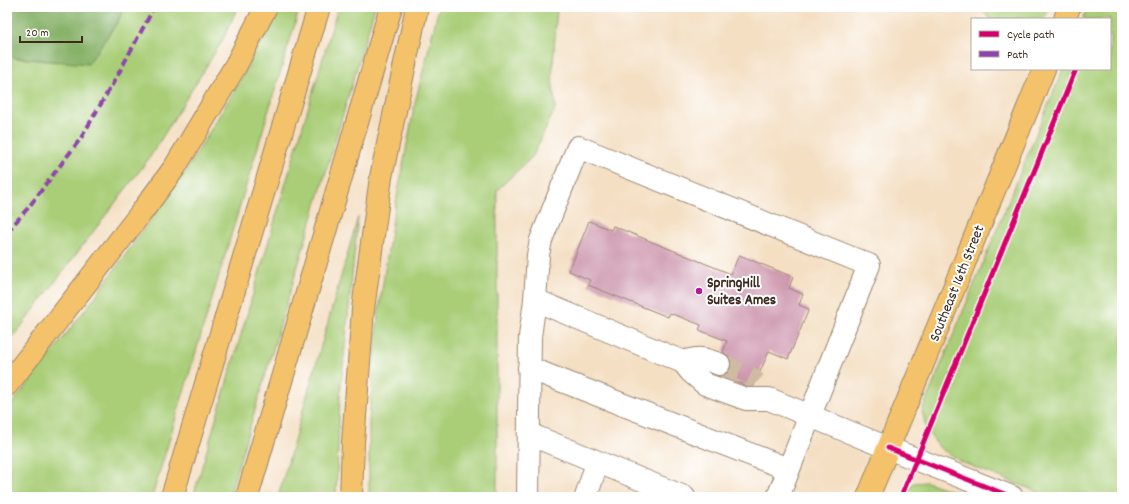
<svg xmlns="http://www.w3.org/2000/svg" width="1129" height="504" viewBox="0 0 1129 504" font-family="Dekko,sans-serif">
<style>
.green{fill:#a9ce77;stroke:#727c4a}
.forest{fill:#86b168;stroke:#606e43}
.building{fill:#cd97ae}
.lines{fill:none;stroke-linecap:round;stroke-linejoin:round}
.minor-tunnel{stroke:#cfbba2;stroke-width:22;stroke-dasharray:22 11;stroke-linecap:butt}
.minor-casing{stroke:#988470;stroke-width:24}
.major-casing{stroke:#988470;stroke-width:24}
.highway-casing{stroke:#988470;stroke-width:24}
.minor{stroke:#fff;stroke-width:22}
.major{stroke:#f4c26a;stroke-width:22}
.highway{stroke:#f4c26a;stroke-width:22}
.quiet{stroke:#8e44ad;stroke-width:4;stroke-dasharray:8 4;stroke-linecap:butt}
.cycleway-casing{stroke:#fff;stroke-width:8}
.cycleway{stroke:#d6006c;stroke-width:5}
.poi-dot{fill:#b5179e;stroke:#fff;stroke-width:1.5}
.labels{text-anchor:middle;stroke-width:4;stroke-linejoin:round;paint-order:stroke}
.poi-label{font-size:15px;font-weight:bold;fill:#3b2a1e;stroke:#fff;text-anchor:start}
.street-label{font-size:15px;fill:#3b2a1e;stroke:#fff}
</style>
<rect width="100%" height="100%" fill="#fff"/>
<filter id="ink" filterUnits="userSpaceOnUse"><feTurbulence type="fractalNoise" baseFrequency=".025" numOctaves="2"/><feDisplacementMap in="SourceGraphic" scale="8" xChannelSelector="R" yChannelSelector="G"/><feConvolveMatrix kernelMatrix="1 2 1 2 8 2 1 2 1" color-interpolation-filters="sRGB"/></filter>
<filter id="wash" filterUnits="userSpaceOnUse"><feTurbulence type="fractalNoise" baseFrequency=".012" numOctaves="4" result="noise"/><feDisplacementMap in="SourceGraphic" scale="16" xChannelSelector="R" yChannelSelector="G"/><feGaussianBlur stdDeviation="0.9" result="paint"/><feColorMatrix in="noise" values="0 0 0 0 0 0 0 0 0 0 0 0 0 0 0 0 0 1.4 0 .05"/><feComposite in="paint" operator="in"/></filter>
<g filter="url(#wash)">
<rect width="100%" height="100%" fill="#f4dfc3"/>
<g class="green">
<path d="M125,7H238L222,41L150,157L7,345V57L57,62L117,23Z"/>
<path d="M277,7H300L152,497H7V410L95,297L187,169L243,76Z"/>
<path d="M338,7H375L229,497H193Z"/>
<path d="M439,7H557L552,80L556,107L533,156L497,190V497H369V421L378,316L393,218L415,103Z"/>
<path d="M981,7H1049L1044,19H990L983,11Z"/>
<path d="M1088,7H1122V497H1051L961,462L940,448L927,431L922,411L1063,69H1110V19H1083Z"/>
<path d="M358,217L340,396L336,497H278Z"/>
<path d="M927,482L970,497H906L913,483Z"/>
</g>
<path class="forest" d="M7,7H125L117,23L88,64L7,57Z"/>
<g id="blocks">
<path class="building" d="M589,221L611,230L613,226L731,274L739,255L793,277L789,288L803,294L799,305L809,309L788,359L769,351L754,386H748L720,376L727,374L731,368V361L729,356L723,352L727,341L699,330L701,325L670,313L668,317L588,285L590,280L569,271Z"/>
</g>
</g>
<g filter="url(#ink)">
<use href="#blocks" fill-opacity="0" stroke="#988470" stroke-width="1"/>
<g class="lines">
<path class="minor-tunnel" d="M719,364L751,378L756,383"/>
<g class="minor-casing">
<g id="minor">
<path d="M535,300L683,362L691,372L705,384L746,399H769L888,448L1012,497"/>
<path d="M683,362C699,357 703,358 719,364"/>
<path d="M529,368L788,469"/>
<path d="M529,434L684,497"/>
<path d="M528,497L530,337L535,300L538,255L541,240L578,147L869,265L778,497"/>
<path d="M586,497L597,463"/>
</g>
</g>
<g class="major-casing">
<g id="major">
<path d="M1065,19L1069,7"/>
<path d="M868,497L1044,69"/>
</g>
</g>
<g class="highway-casing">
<g id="highway">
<path d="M7,385L141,213L175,167L236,65L266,7"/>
<path d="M172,497L319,7"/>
<path d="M247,497L391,7"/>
<path d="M351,497L353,443L363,309L381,177L417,7"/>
</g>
</g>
<use href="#minor" class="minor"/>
<use href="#major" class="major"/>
<use href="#highway" class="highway"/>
<path class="quiet" d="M7,232L28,208L81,138L116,78L150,15L153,7"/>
<g class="cycleway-casing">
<g id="cycleway">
<path d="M888,448L1012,497"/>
<path d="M901,497L1076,69"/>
</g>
</g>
<use href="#cycleway" class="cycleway"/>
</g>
</g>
<circle class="poi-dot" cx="699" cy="291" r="4"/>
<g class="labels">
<g class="poi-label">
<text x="707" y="287">SpringHill<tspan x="707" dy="17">Suites Ames</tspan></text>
</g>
<g class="street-label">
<text transform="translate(956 283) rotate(-68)" y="5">Southeast 16th Street</text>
</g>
</g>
<rect width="1129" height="504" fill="none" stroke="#fff" stroke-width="24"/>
<rect x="971" y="18" width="140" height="52" fill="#ffffff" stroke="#b1aaa5"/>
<rect x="979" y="31" width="20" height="6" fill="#d6006c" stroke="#b1aaa5"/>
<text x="1007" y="38" font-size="12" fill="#3b2a1e">Cycle path</text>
<rect x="979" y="51" width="20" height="6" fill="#8e44ad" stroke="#b1aaa5"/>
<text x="1007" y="58" font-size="12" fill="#3b2a1e">Path</text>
<path d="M20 36v6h62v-6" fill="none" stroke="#3b2a1e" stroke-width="2"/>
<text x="26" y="36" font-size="12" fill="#3b2a1e" stroke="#ffffff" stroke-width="3" paint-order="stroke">20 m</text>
</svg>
